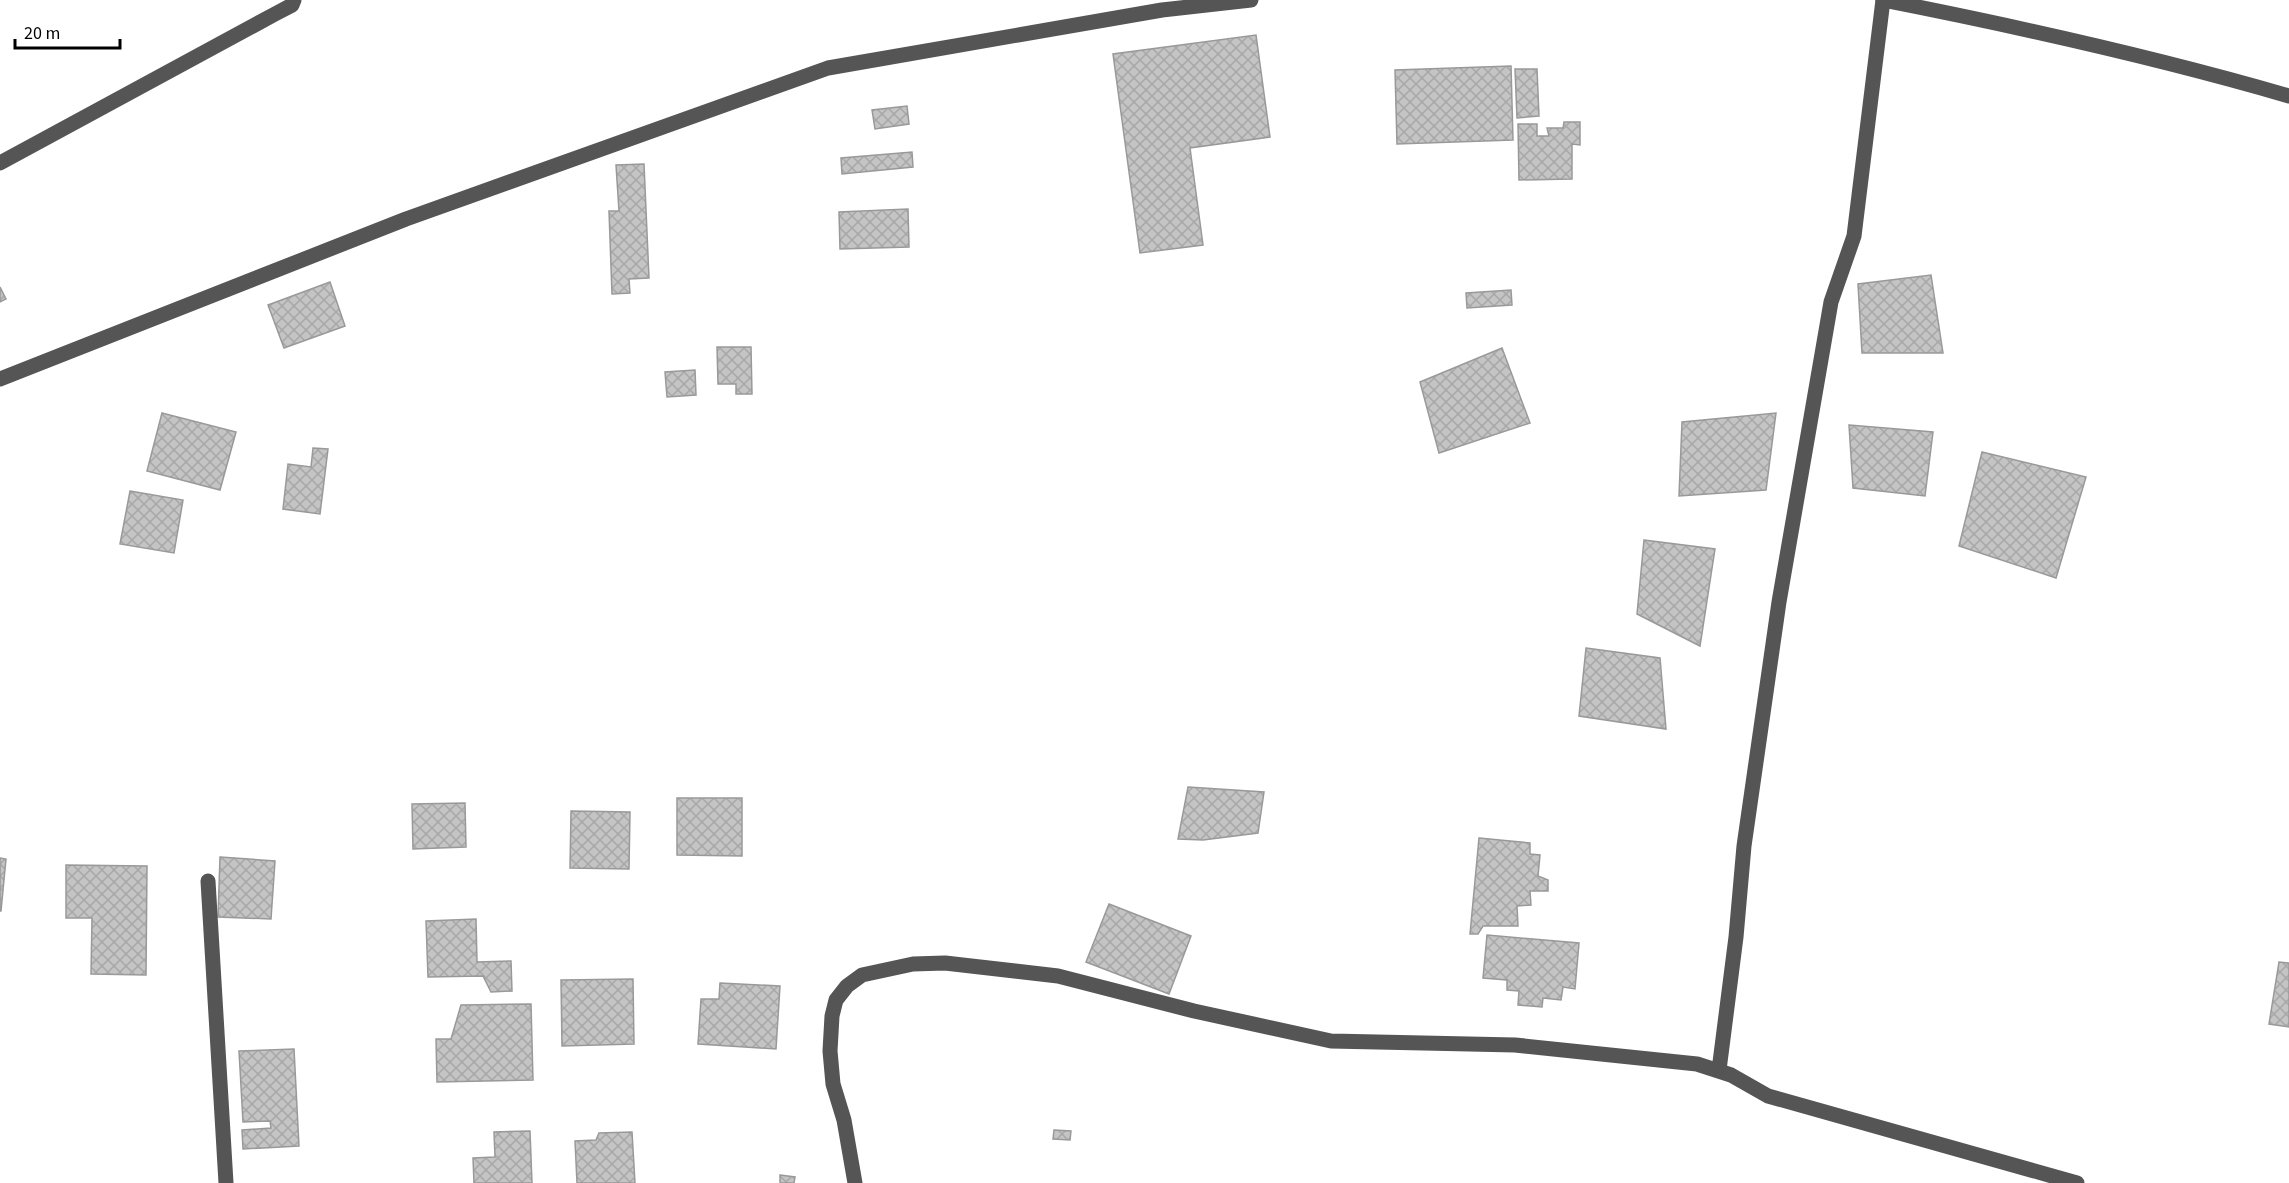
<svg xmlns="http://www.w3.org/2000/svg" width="2289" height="1183" viewBox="0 0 2289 1183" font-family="'Source Sans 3',sans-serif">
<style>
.building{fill:url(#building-cross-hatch);stroke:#999;stroke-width:1.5}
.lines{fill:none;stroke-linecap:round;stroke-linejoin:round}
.minor{stroke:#555;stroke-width:15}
</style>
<defs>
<pattern id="building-cross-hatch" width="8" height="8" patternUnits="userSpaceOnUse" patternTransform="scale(1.5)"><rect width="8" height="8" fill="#c4c4c4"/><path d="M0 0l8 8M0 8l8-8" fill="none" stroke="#a7a7a7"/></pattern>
</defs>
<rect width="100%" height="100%" fill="#fff"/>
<g class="building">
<path d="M1256,35L1270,137L1190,148L1203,245L1140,253L1113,54Z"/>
<path d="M1511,66L1513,140L1397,144L1395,70Z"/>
<path d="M1515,69H1537L1539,116L1517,118Z"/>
<path d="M907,106L909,124L875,129L872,110Z"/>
<path d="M1564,122H1580V145L1572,144V179L1519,180L1518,124H1537V136H1549L1547,128H1563Z"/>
<path d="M912,152L913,167L842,174L841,158Z"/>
<path d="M644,164L649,278L629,279L630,293L612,294L609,211H619L616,165Z"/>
<path d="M908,209L909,247L840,249L839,212Z"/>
<path d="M1931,275L1943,353H1862L1858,284Z"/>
<path d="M330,282L345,326L284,348L268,305Z"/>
<path d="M0,287L6,299L0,302Z"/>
<path d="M1511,290L1512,305L1467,308L1466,293Z"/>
<path d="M717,347H751L752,394H736V384H718Z"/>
<path d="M1502,348L1530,423L1439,453L1420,382Z"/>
<path d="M695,370L696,395L667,397L665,372Z"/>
<path d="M162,413L236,432L220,490L147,471Z"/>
<path d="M1776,413L1766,490L1679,496L1682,422Z"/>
<path d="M1849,425L1933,432L1925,496L1853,488Z"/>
<path d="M313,448L328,449L320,514L283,509L288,464L311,467Z"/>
<path d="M1982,452L2086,477L2056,578L1959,546Z"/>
<path d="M130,491L183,500L174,553L120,544Z"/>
<path d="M1644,540L1715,549L1700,646L1637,614Z"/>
<path d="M1586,648L1660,658L1666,729L1579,716Z"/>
<path d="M1188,787L1264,792L1258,833L1203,840L1178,839Z"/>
<path d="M677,798H742V856L677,855Z"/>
<path d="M465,803L466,847L413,849L412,804Z"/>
<path d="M571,811L630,812L629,869L570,868Z"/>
<path d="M1479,838L1530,843V854L1540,855L1538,876L1548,880V891H1530L1531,905L1517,906L1518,926H1483L1478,934H1470Z"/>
<path d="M220,857L275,861L271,919L218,917Z"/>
<path d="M0,858L6,859L1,911H0Z"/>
<path d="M66,865L147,866L146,975L91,974L92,918H66Z"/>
<path d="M1109,904L1191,936L1169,994L1086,962Z"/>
<path d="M476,919L477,962L511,961L512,991L491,992L483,976L428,977L426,921Z"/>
<path d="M1487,935L1579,943L1575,989L1563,987L1561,1000L1543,998L1542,1007L1518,1005L1519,991L1507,990V980L1483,978Z"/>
<path d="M2279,962L2289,963V1027L2269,1024Z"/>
<path d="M633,979L634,1044L562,1046L561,980Z"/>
<path d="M720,983L780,986L776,1049L698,1044L701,999H719Z"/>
<path d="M531,1004L533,1080L437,1082L436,1039H451L461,1005Z"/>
<path d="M294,1049L299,1146L243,1149L242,1130L271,1128L270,1121L243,1122L239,1051Z"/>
<path d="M1054,1130L1071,1131L1070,1140L1053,1139Z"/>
<path d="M530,1131L532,1183H474L473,1158L495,1157L494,1132Z"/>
<path d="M632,1132L635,1183H577L575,1141L596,1140L599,1133Z"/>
<path d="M780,1175L795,1177L794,1183H780Z"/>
</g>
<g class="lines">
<g class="minor">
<path d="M1883,0C2020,27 2155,57 2289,96"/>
<path d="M0,163L275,14L292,5L294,0"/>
<path d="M0,379L406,219L828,68L1162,10L1251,0"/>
<path d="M208,881L226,1183"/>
<path d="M1719,1070L1736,937L1744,846L1779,602L1831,302L1854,236L1883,0"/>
<path d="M855,1183L844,1120L833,1084L830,1051L832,1016L836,1000L847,986L862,975L913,964L945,963L1058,976L1194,1011L1331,1041L1515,1045L1697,1064L1731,1075L1768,1096L2077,1183"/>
</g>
</g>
<path d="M15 39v9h105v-9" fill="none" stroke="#000000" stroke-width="3"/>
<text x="24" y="39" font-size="18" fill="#000000" stroke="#ffffff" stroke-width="4.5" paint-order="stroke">20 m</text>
</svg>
